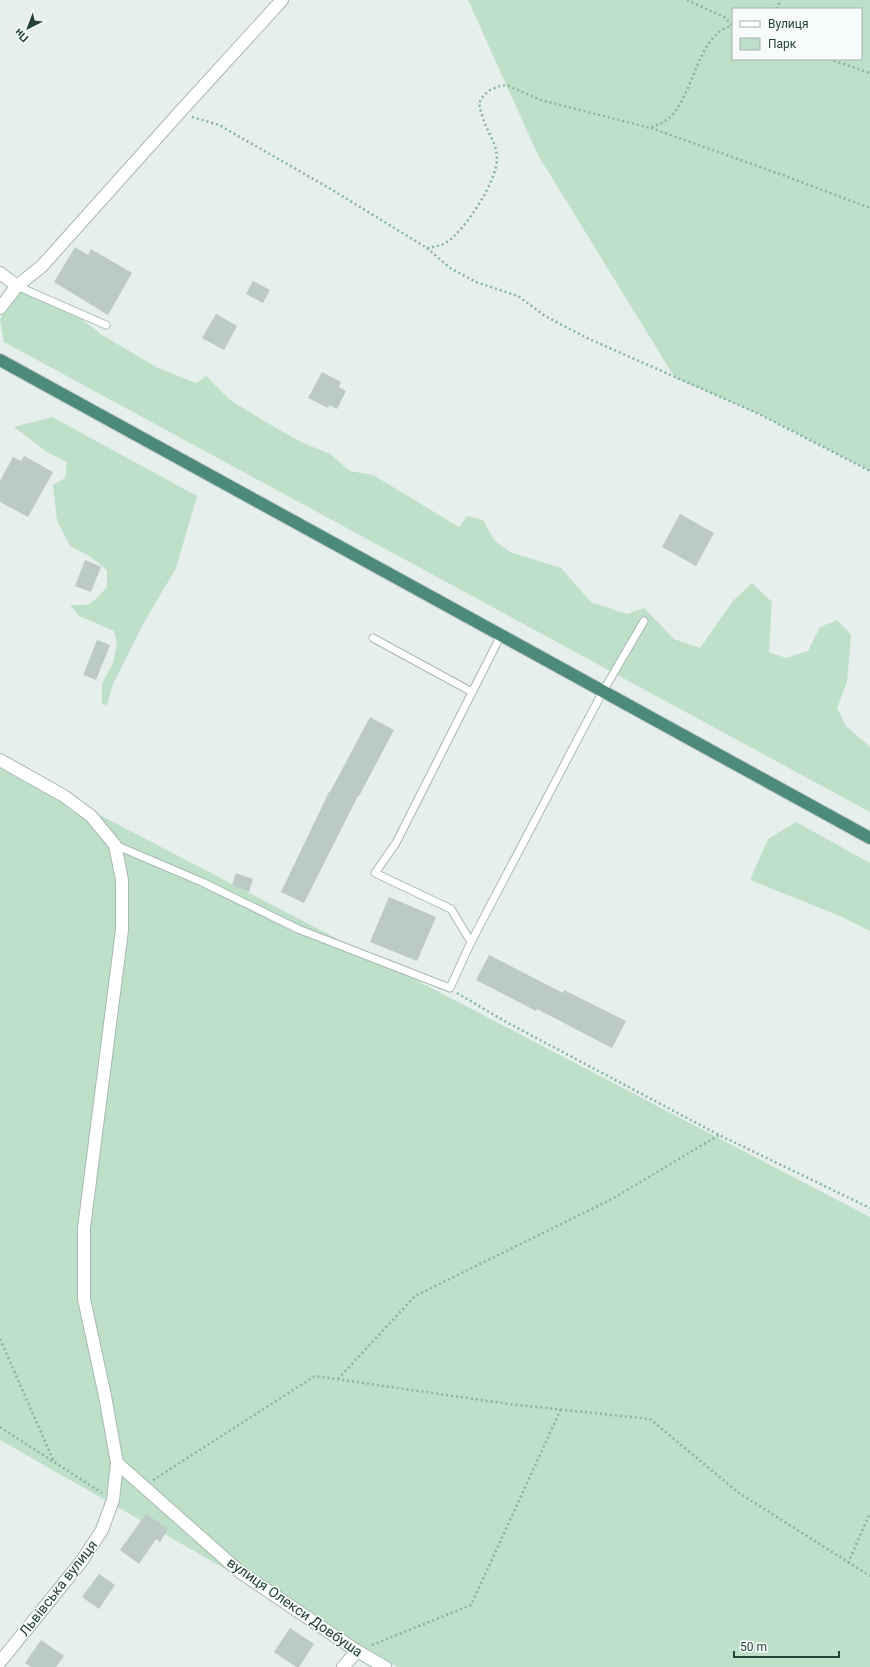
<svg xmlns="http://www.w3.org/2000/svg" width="870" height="1667" viewBox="0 0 870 1667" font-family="Roboto,sans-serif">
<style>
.green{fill:#bfe0c8;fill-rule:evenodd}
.building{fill:#bbcac4}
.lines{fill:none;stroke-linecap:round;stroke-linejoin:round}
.service-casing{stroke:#a8b8b2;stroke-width:9}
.minor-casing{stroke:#a8b8b2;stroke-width:14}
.trunk-casing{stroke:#c2cac8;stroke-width:14}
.path{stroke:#86b3a5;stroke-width:2.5;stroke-dasharray:2 3;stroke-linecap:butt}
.service{stroke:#fff;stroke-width:7}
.minor{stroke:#fff;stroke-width:12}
.trunk{stroke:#4c8a7c;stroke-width:12}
.labels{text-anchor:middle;stroke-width:3;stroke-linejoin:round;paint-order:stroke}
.street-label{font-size:14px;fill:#24423a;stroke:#f7fbf9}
</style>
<rect width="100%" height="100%" fill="#e6efeb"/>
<g class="green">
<path d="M468,0H870V471L759,414L675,378L538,155ZM733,9H861V59H733Z"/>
<path d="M30,288L80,318L102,335L158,368L196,383L206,376L230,400L264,421L301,442L330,454L350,471L373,475L459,527L467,516L483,520L494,540L510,552L561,568L591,602L627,614L644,608L674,639L700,648L733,601L752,583L772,602L769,652L786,658L808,651L820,627L837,620L851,635L847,682L837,708L846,726L870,747V812L4,342L0,321L4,309L15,293Z"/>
<path d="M52,417L197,496L176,568L142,626L113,684L107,705L102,704V684L113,663L117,643L114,631L79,616L70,605H88L97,598L107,587V570L88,555L71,547L57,521L53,485L65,478L67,462L47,452L14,427Z"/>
<path d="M0,763L870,1217V1667H397L0,1440Z"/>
<path d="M796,822L870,863V931L840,916L750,880L768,839Z"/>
</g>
<g class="building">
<path d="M75,247L88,255L91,249L132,273L108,315L54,282Z"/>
<path d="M253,281L270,290L263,303L246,294Z"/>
<path d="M216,314L237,326L224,350L202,338Z"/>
<path d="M322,372L341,382L339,387L346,391L337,409L329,405L328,408L308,398Z"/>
<path d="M24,456L53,472L28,517L0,502V481L13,457L21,461Z"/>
<path d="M680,514L714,533L696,566L662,547Z"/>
<path d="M85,560L101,567L91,592L75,586Z"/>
<path d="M97,640L110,645L96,680L83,675Z"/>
<path d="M370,717L394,730L359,796H358L304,903L281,892L329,792H330Z"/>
<path d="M236,873L253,879L249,892L232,885Z"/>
<path d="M389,897L436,917L417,961L370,942Z"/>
<path d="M489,955L563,993L564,990L626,1021L612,1048L537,1009L536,1011L476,980Z"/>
<path d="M146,1514L168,1529L160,1542L156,1539L139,1564L120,1550Z"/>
<path d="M99,1574L115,1585L99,1609L82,1597Z"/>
<path d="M290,1628L314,1644L299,1667H296L274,1652Z"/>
<path d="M41,1640L64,1656L56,1667H31L25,1663Z"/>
</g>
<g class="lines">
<g class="service-casing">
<g id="service">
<path d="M17,286L106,325"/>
<path d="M373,638L472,692"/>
<path d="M115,845L202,882L298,929L450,988L471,942L602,693L644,621"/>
<path d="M471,942L451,909L375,873L396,843L501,635"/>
</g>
</g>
<g class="minor-casing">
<g id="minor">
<path d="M0,273L17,286"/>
<path d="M0,308L17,286L42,266L179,113L282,0"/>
<path d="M0,760L64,796L91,816L115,845L122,880V930L84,1228V1299L105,1396L117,1463L113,1500L102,1530L81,1562L0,1662"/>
<path d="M117,1463L240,1572L357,1651L385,1667"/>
<path d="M343,1667L357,1651"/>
</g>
</g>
<g class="trunk-casing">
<path id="trunk" d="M0,360C290,519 579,680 870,838"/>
</g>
<g class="path">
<path d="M687,0L724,17L733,26"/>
<path d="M776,9L781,0"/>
<path d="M829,59L870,73"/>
<path d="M192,117L219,125L329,188L427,248C434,247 440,246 447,242C465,230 497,181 497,159C497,143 487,132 483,118C481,113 480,108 479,103L484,95L490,90L502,85L509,86L541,100L650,128C657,125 663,123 669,118C694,96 698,31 733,26"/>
<path d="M651,128L788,177L870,208"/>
<path d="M427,248L450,268L476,282L518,296L545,316L587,338L759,414L870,471"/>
<path d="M457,993L508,1023L719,1135L870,1208"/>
<path d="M0,1339L54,1462"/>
<path d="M338,1379L415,1296L612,1199L719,1135"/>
<path d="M0,1427L102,1493"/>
<path d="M153,1480L315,1376L509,1404L650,1419L739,1493L870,1576"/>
<path d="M848,1563L870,1513"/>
<path d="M372,1645L471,1605L561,1409"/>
</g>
<use href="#service" class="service"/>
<use href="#minor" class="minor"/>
<use href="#trunk" class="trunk"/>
</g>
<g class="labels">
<g class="street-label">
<text transform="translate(58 1588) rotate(-52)" y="5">Львівська вулиця</text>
<text transform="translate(295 1607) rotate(35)" y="5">вулиця Олекси Довбуша</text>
</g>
</g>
<rect x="732" y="8" width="130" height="52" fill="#f7fbf9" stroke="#a3b1ad"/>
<rect x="740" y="21" width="20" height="6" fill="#ffffff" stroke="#a3b1ad"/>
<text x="768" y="28" font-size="12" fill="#24423a">Вулиця</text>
<rect x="740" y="38" width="20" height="12" fill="#bfe0c8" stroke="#a3b1ad"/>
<text x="768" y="48" font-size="12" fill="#24423a">Парк</text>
<g transform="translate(28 28) rotate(222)" stroke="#f7fbf9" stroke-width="3" paint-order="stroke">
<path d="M0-3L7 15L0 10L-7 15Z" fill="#24423a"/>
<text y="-6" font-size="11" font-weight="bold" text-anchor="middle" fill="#24423a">Пн</text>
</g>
<path d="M734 1651v6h105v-6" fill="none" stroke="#24423a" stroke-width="2"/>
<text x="740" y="1651" font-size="12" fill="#24423a" stroke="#f7fbf9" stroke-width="3" paint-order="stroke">50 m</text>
</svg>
